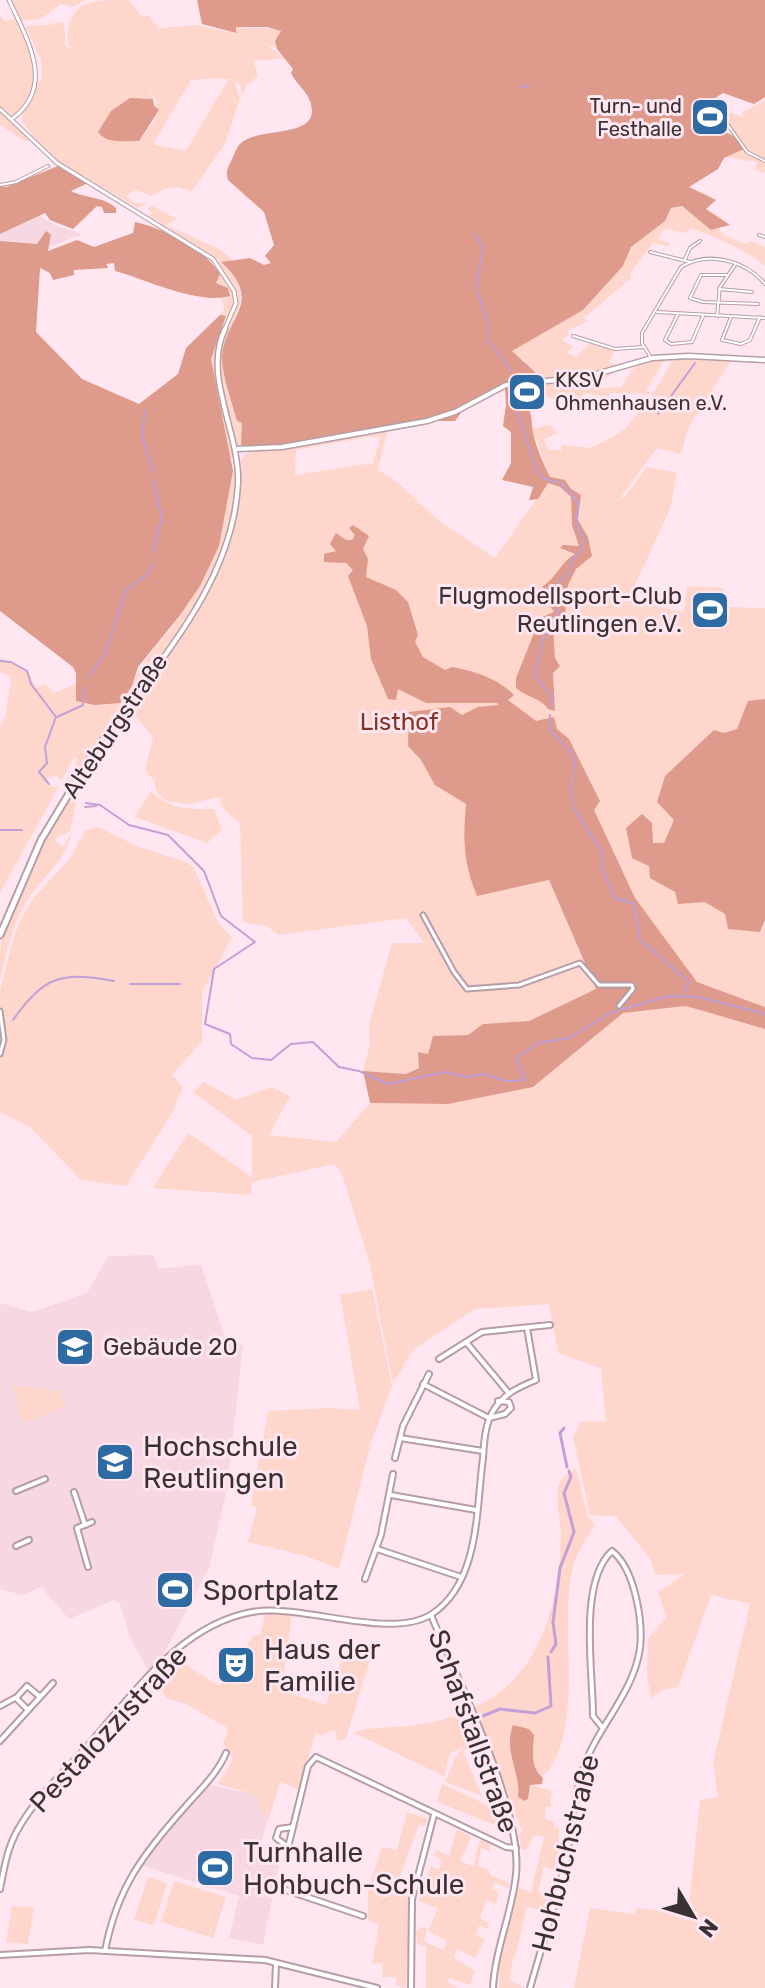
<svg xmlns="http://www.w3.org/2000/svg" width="765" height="1988" viewBox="0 0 765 1988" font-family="Rubik,sans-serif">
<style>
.built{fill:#f6d7e2}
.green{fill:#fed6cc;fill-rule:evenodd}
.forest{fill:#de9a8a}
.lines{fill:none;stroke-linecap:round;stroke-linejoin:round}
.stream-far1{stroke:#c1a0d8;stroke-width:2}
.stream{stroke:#c1a0d8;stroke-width:3}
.street-far2-casing{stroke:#b59ea7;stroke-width:4}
.street-far1-casing{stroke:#b59ea7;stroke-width:7}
.street-casing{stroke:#b59ea7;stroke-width:8}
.secondary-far2-casing{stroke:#b59ea7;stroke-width:5}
.secondary-far1-casing{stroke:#b59ea7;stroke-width:7}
.secondary-casing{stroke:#b59ea7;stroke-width:9}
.street-far2{stroke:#fff;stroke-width:2}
.street-far1{stroke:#fff;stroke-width:3}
.street{stroke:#fff;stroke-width:4}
.secondary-far2{stroke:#fff;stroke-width:3}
.secondary-far1{stroke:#fff;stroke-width:4}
.secondary{stroke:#fff;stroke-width:5}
.labels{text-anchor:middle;stroke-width:6;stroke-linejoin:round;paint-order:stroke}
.far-poi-label{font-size:20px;fill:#3a3134;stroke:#ffe6f0;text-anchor:end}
.poi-label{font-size:24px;fill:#3a3134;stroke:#ffe6f0;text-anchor:end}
.park-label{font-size:24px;fill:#843322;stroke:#ffe6f0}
.street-label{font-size:24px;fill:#3a3134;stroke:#ffe6f0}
.near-poi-label{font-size:28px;fill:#3a3134;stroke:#ffe6f0;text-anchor:start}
.near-street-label{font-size:28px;fill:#3a3134;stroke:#ffe6f0}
</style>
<rect width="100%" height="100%" fill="#ffe6f0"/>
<g class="built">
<path d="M39,215L54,225L82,234L50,247L51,235L37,244L0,241V234Z"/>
<path d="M154,1255L158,1269L201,1264L225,1337L243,1346L227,1489L209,1568L161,1659L149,1672L130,1638L120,1604L114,1600L69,1619L41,1587L22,1595L0,1589V1303L32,1312L87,1293L108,1256Z"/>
<path d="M205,1784L253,1794L268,1821L257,1855L280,1862L263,1945L229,1938L239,1896L137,1864Z"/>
</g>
<g class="green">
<path d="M9,0H85L72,7L61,4L41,19L19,21L32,54L36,86L42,79L41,60L25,26L59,24L43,22L64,23L66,47L77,50L68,46C65,0 90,0 129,0L140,15L149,16L159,28L198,25L236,34V27L278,29L281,32L275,47L267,45L284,58L253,61L258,76L246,86L242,95L240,85L234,81L240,98L225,144L191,192C176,183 165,188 151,196L136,190L125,196L135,203L147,204L138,208L59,162L46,152L22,122L23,113L13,119L31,139L25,141L0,125V14L4,21L17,19ZM217,78L233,80H228L186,151L153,144L191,80ZM149,90L158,103L153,106L156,118L139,141C126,141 106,143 98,132C111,113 128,93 153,99L155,103Z"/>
<path d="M765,100V173L755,170L757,162L726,157L744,149L732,127L713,107L743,117L742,113Z"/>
<path d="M152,206L177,219L166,225L219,249L233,260L221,263C264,303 223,318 223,360C222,379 232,402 237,421L242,423L243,447L236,449L233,457L228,458L211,359L226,317L220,315L225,308L221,299L230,296L229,291L215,283L220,274L214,264L220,262L149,215L153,213L147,209Z"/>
<path d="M681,206L711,229L719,228L724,235L745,244L750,241L765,247V266C744,248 717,238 691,228L687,233L664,229L657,239L670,243L669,246L653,243L631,272L630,279L584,318L588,321L567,331L569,335L561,340L574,346L566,353L576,357L591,342L615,349L609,362L621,367L600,383L604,388L621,387L634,368L632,365L666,357L646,391L653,393L676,356L731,361L688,428L681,454L657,448L621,497L624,498L647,467L677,473L670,509L628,600L684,612L687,586L723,588L726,607L765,608V917L757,931L761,932L765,924V1007L723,992L720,996L627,977L551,878L478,896L549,880L596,990L529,1021L483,1024L468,1035L434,1036L428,1054L419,1052V1068L406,1074L363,1071L370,1044L369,1025L392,943H424L406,918L278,935L267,926L243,922L240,824L221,806L220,797L187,804L167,801L157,793L153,779L145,771L153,737L133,713L126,711L127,707L75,780H66L78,760L74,757L62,780L56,776L48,778L45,784L58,788L0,893V727L5,717L11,679L7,674L0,672V658L28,671L36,688L46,684L54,693L76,684V701L132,686C142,658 164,639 181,615C218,564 222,530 233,471L243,466L239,463L246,453L388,428L378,470L396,481L439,521L495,558L548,483L560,487L571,497L572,525L579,546L563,545L565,551L576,554V569L592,555L588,537L578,520L581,506L570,489L550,477L532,429L551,425L557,433L543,440L550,450H562L561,445L591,448L614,436L625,429L653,394L611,393L608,397L583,393V401L547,398L545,391L534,387L535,396H520L525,361L511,351L583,310L623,266L631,247L671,208ZM367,437H380L373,463L295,475L296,450Z"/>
<path d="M151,791C170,810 189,809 214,809L222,830L207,843L135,817Z"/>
<path d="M68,800L76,804L70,832L57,837L56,842L63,847L72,832C65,862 44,875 28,899C13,923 5,954 0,981C0,969 0,955 1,943C11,897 42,840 68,800Z"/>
<path d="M98,827L139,847L186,862L194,868L218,923L232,938L202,992V1041L172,1075L183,1087L172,1113L126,1186L81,1180L30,1127L0,1112V1058L7,1042L0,1011V991L11,947L19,923L32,900L70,858L85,831Z"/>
<path d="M686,1006L765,1029V1988H574L590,1908L634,1914L637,1908L688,1914L700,1800L718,1797L713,1763L750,1604L711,1595L678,1687L663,1690L651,1698L647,1676L648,1639L666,1617L658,1592L684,1574L655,1575L651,1560L616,1516L590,1515L573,1437L581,1421L606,1422L601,1368L558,1353L549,1304L475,1309L413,1350L393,1383L369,1261L342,1174L335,1164L252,1182L251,1195L153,1188L188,1133L252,1177V1136L193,1092L204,1082L236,1100L272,1087L290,1096L269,1135L336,1142L370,1103L448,1104L533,1087L623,1013Z"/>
<path d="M372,1289L392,1386L370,1446L339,1569L306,1556L248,1542L257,1508L251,1505L268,1411L330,1408L360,1410L340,1295Z"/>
<path d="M12,1385L60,1391L64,1407L23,1423Z"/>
<path d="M576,1469L588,1517L595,1525C588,1537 578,1550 574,1563C557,1623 584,1710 552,1765C548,1772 540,1778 535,1784L525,1782L524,1801L527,1802L530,1785L552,1791L550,1803L554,1807L546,1806L545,1819L555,1822L554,1827L559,1828V1846L564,1848L561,1862L556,1860L554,1870L544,1867L538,1892L549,1897L546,1912L527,1907L515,1958H513L510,1980L525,1988H499V1960L518,1888L531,1892L544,1837L534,1835L526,1850L521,1849L519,1833L522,1831L496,1762L473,1718L479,1741L463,1751L482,1796L445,1782L455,1758L464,1747L450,1753L444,1776L354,1733C372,1726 390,1728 408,1726C439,1723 469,1713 494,1696C546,1662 560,1591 561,1533C561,1518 554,1499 559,1485C562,1476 569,1473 576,1469Z"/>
<path d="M188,1576L194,1592L162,1605L157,1589Z"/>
<path d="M270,1610L292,1611L282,1691L326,1705L344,1653L370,1660L346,1738L338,1741L335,1730L321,1735L316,1733L298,1789L280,1782L268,1821L253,1794L218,1784L233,1759L223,1742L228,1733L226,1727L186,1704L166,1698L154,1672L176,1652L189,1667L219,1686L226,1679L232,1684L255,1652L247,1646L253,1636L260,1635L265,1615Z"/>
<path d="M442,1784L498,1810L492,1816L497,1818L495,1825L437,1802Z"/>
<path d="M407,1812L428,1819L425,1826L419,1824L396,1887L411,1894L406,1988L396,1986V1977H383L382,1963L372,1964L379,1925L368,1920V1889L382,1847L397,1850Z"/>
<path d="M457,1829L471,1837L460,1861L473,1866L480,1840L491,1844L489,1851L481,1848L478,1866L489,1870L490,1875L509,1883L508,1888L494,1882L492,1889L499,1892L496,1904L486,1900L480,1918L489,1923L488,1929L479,1926L476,1935L485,1939L475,1958L457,1949L454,1958L475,1971L470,1985L449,1978L448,1983L459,1988H426V1947L417,1943L416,1932L420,1927L427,1928L424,1941L443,1950L447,1941L428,1931L438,1908L419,1901L431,1866L439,1869L442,1860L434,1856L436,1850L449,1856Z"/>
<path d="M148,1877L167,1883L154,1925L134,1920Z"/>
<path d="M174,1881L226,1897L213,1938L161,1922Z"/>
<path d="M12,1906L34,1907L28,1944L6,1942Z"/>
</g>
<g class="forest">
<path d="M197,0H765V97L754,104L723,93L709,102L713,107L693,117L738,138L744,149L724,158L718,169L689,187L716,200L706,209L730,225L711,230L682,206L671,208L665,221L631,247L623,266L583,310L512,351L535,372V380L520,382L524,387L519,388L520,396H535L527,406C533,415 531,422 533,432C536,448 543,462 550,477L565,480L571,489L581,495L578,520L588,537L592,556L576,569L568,585L565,615L553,628L555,658L560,666L553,673L555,711L548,709C541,698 526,697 516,688V678L540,618L554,612L541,593L543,586C557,577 560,563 575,554L560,548L563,545L579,546L572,525L571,497L560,487L548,483L538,499L529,500L533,487L502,480L511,463V432L503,426L506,405L505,385L457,411L461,413L455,421H427L282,447L241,445L242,423L237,421C232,402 223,379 222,360C222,317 267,305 221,262L250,258L264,265L271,263L265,256L274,245L264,212L228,180C225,170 229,166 233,157C235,153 236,149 239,145C255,126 313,139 312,110C311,93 297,86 291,73L293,69L277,49L275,41L281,31L267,27H236V33L202,24Z"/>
<path d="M130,98L153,99L154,106L159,110L139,141C125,141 106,144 98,132L111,111Z"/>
<path d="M58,166L88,183L71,191C86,199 103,196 116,208V213H104L102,207L97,206L73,229L50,220L45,213L0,234V186L6,187Z"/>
<path d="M135,222C163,228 205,249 220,274L216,283L228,288L230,296C198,305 148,280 115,271L114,263L106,264L108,268L74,270V275L53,280L50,273L40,268L36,332L82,379L139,404L178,374L186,348L220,315L226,316L211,359L233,471L219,546L200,586L181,614L138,667L132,686L120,703L95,705L76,701V673L73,667L0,611V241L37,244L46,231L51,235L48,251L77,240L94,247L133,233Z"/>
<path d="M353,525L369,536L363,549L368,559L366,577L396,590L408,602L418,635L415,642L423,657L445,670L452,667C473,671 498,678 514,695L508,700L536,721L554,717L557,729L569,739L600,801L594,810L635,898L697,982L765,1007V1029L686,1006L623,1013L533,1087L448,1104L370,1103L363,1071L406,1074L419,1068L418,1052L428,1054L433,1036L468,1035L483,1024L529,1021L596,989L549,880L477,896C463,861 463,841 466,804L435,785L421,760L408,746L409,712L450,707L462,715L478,707L498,705L497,703H426L398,689L396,700L388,699L371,659L367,626L348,576L353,570L346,563L324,562V554L336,551L330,544L336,533L346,540H352L355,535L349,528Z"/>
<path d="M765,699V920L760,932L728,929L725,914L705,902L678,904L675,892L650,878L649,866L632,858L626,828L642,814L652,823L653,843H664L674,820L657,802L665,776L714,730L724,733L737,729L748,701Z"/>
<path d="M513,1725L529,1729L534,1735C533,1751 530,1768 543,1778L542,1784L530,1785L528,1799L524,1801L518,1797C521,1772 503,1751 513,1725Z"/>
</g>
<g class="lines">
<g class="stream-far1">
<path d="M520,87L528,86"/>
<path d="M474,234L483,247L476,289"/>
<path d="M478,293L487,320L488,336"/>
<path d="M487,339L511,370"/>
<path d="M518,386L515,404L537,471L545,479L561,483L578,502L576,522L584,541L583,549L572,560L570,573L560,581"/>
<path d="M145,411L142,436L153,472"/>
<path d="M658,414L695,363"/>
<path d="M153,480L162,517L153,552"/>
<path d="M0,661L11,662L27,671L31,684L56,717L45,747L47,763L39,772L49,784"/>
<path d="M87,678L105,654L126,590L148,574L152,563"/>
<path d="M552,707V697L535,676L544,636L559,611L557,601L550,594L559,583"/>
<path d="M550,715V730L571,752L575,763L571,790L573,807L602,852V868L615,898L634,904L640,940L689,982L684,993"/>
<path d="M57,717L83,705L85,687"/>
<path d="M86,803L100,805L129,825L168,835L204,871L221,916L255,942L214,969L205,1024L230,1034L231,1044L252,1058L271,1060L291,1044L313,1042L339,1067L359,1071L388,1084L444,1072L467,1077L484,1074L506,1081L525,1080L516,1058L538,1043L569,1038L610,1013L668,996L698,997L765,1014"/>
<path d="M85,807L96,806"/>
<path d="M0,830H22"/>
<path d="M130,984H180"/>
<path d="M13,1020C44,976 62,971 114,981"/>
</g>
<g class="stream">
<path d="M564,1428L560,1433L567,1467"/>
<path d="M551,1652L556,1644L553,1622L560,1568L574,1532L564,1493L571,1477L569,1471"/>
<path d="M478,1718L500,1709L535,1713L551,1706L548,1657"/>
</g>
<g class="street-far2-casing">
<g id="street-far2">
<path d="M721,115L747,152L765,161"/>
<path d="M0,185L16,182L48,166"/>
<path d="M759,235L765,237"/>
<path d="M650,252L690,262"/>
<path d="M685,259L690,248L700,241"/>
<path d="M727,275H701L690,298L703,302L758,304"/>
<path d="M719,289L752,292"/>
<path d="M657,312L765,318"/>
<path d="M678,314L665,340L671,344L692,342L703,316"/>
<path d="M717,316L720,287L735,265"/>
<path d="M731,317L722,340L741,344L750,340L760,317"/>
<path d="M573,336L615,349L643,347"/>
<path d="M651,358L642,343V333L681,267C708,250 746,261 765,284"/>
</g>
</g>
<g class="street-far1-casing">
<g id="street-far1">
<path d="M423,915L454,972L467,989L519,985L580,963L599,985H632L633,989L619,1006"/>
<path d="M0,1011L4,1040L0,1054"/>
</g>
</g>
<g class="street-casing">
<g id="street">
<path d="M466,1342L507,1391"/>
<path d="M439,1359L482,1332L550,1325"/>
<path d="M423,1384L487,1417"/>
<path d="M489,1418L505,1414L511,1408L509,1402L498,1401"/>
<path d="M400,1438L483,1451"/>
<path d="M395,1458L403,1426L429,1374"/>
<path d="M16,1491L45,1479"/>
<path d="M74,1492L85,1525"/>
<path d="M391,1495L476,1510"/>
<path d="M16,1546L29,1540"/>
<path d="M377,1549L461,1577"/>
<path d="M88,1567L77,1528L92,1522"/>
<path d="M365,1579L381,1535L393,1474"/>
<path d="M431,1615C457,1679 523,1809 516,1875C512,1913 495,1949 493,1988"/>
<path d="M0,1706L15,1698"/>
<path d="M28,1710L16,1698L27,1686L39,1696"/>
<path d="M0,1741L53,1683"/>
<path d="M293,1827L288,1847L276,1838L279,1829Z"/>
<path d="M293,1827L308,1766L316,1757L506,1847L516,1848"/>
<path d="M0,1889C4,1869 7,1849 17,1831C34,1800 59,1777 82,1752C129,1700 178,1625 252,1612C302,1603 390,1641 432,1614C480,1582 476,1509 483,1458C484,1443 485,1424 493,1411C503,1394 519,1387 536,1380L527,1328"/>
<path d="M283,1889L363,1916"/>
<path d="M105,1951C117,1888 143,1854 185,1807C200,1790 217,1774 226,1753"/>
<path d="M0,1955L89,1950L265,1960L377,1988"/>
<path d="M275,1988L276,1964"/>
<path d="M411,1988L412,1899L434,1815"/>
<path d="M530,1988C542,1945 557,1902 566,1859C572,1829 573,1798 583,1769C597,1727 634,1693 640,1648C643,1621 635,1569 612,1551C578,1582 593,1672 593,1716L602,1727"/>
</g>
</g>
<g class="secondary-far2-casing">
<g id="secondary-far2">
<path d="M9,0C27,39 56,86 13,118"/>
<path d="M0,109L57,163L213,259L234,291L236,303L224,331"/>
</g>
</g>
<g class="secondary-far1-casing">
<g id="secondary-far1">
<path d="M236,449L282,447L427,421L455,412L506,385L586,377L652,358L689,356L765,360"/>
<path d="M92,754C148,672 233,589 238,483C240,433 202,375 225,329"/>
</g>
</g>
<g class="secondary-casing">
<path id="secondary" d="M0,935L41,840L94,752"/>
</g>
<use href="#street-far2" class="street-far2"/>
<use href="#street-far1" class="street-far1"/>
<use href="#street" class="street"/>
<use href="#secondary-far2" class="secondary-far2"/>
<use href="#secondary-far1" class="secondary-far1"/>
<use href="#secondary" class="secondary"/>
</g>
<defs>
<g id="stadium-square" transform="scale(2)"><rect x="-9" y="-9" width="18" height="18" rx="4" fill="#2f6ba3" stroke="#ffe6f0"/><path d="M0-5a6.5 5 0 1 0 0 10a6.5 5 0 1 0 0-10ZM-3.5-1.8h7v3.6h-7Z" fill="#fff"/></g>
<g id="university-square" transform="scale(2)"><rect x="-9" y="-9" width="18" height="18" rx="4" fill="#2f6ba3" stroke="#ffe6f0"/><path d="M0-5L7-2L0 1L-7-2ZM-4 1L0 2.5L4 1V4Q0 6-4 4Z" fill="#fff"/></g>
<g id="theatre-square" transform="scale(2)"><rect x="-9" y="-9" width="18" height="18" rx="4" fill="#2f6ba3" stroke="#ffe6f0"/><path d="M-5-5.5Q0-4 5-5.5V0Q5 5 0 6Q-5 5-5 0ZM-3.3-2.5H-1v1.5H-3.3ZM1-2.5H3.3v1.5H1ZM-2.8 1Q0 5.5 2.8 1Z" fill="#fff"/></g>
</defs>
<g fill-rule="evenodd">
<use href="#stadium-square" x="710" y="117"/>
<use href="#stadium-square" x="527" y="392"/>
<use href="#stadium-square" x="710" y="610"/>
<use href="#university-square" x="75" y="1347"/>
<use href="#university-square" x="115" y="1462"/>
<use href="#stadium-square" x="175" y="1590"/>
<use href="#theatre-square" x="236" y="1665"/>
<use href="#stadium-square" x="215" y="1868"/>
</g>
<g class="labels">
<g class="far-poi-label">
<text x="682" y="113">Turn- und<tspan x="682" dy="23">Festhalle</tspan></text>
<text x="555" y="387" text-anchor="start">KKSV<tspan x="555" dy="23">Ohmenhausen e.V.</tspan></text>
</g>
<g class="poi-label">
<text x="682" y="604">Flugmodellsport-Club<tspan x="682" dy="28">Reutlingen e.V.</tspan></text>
<text x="103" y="1355" text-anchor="start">Gebäude 20</text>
</g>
<g class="park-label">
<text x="399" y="730">Listhof</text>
</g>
<g class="street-label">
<text transform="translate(115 726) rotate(-56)" y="8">Alteburgstraße</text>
</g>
<g class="near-poi-label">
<text x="143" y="1456">Hochschule<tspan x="143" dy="32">Reutlingen</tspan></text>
<text x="203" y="1600">Sportplatz</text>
<text x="264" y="1659">Haus der<tspan x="264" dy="32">Familie</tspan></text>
<text x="243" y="1862">Turnhalle<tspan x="243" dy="32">Hohbuch-Schule</tspan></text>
</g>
<g class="near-street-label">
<text transform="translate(108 1729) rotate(-47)" y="10">Pestalozzistraße</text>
<text transform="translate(474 1731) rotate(70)" y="10">Schafstallstraße</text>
<text transform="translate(565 1853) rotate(-76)" y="10">Hohbuchstraße</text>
</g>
</g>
<g transform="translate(693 1916) rotate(128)" stroke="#ffe6f0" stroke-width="6" paint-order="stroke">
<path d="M0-6L14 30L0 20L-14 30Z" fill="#3a3134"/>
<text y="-12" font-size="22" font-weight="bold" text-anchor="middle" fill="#3a3134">N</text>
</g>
</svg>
